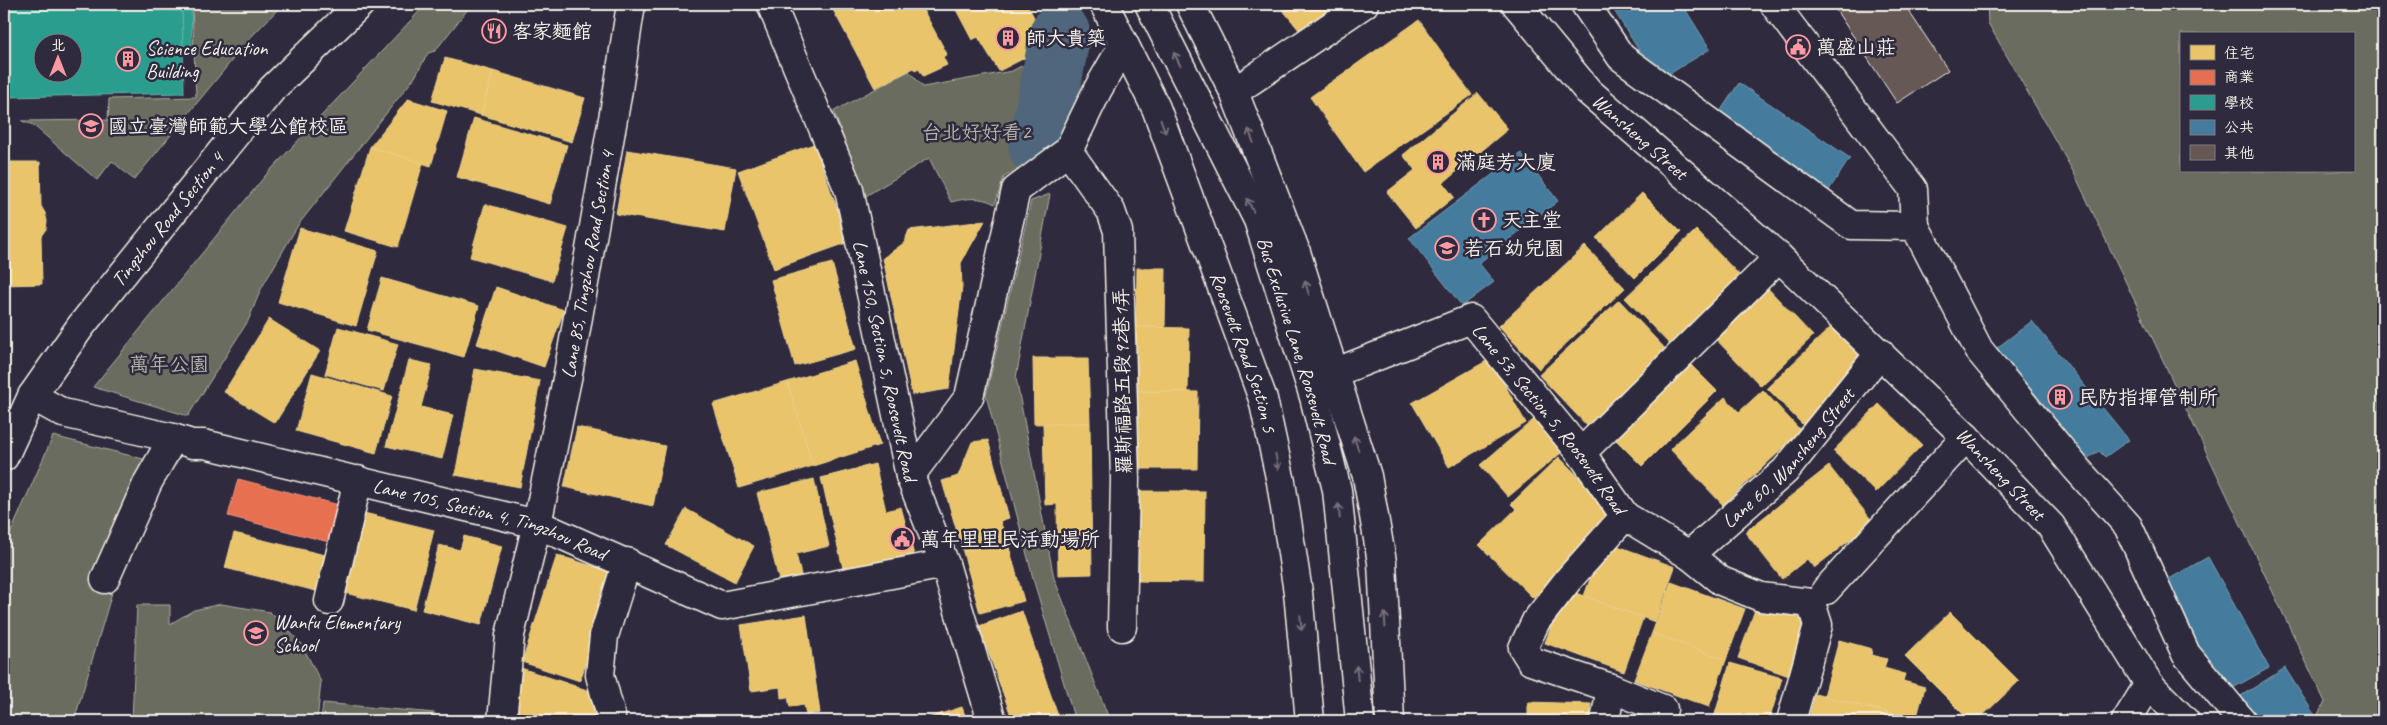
<svg xmlns="http://www.w3.org/2000/svg" width="2387" height="725" viewBox="0 0 2387 725" font-family="Caveat,'LXGW WenKai TC',sans-serif">
<style>
.green{fill:#696c5e;stroke:#aeaea3;fill-rule:evenodd}
.homes{fill:#e9c46a;stroke:#ecd290}
.shops{fill:#e76f51;stroke:#eb967e}
.schools{fill:#2a9d8f;stroke:#67b6aa;fill-rule:evenodd}
.public{fill:#457b9d;stroke:#7a9eb4}
.lines{fill:none;stroke-linecap:round;stroke-linejoin:round}
.river{stroke:#50667c;stroke-width:61}
.building{fill:#665854;stroke:#f4f1e8}
.minor-casing{stroke:#f4f1e8;stroke-width:31}
.major-casing{stroke:#f4f1e8;stroke-width:31}
.minor{stroke:#2f2a3d;stroke-width:28}
.major{stroke:#2f2a3d;stroke-width:28}
.oneway{stroke:#747079}
.labels{text-anchor:middle;stroke-width:5;stroke-linejoin:round;paint-order:stroke}
.poi-label{font-size:20px;fill:#f4f1e8;stroke:#2f2a3d;text-anchor:start}
.park-label{font-size:20px;fill:#b5b5aa;stroke:#2f2a3d}
.street-label{font-size:20px;fill:#f4f1e8;stroke:#2f2a3d}
</style>
<rect width="100%" height="100%" fill="#2f2a3d"/>
<filter id="ink" filterUnits="userSpaceOnUse"><feTurbulence type="fractalNoise" baseFrequency=".02" numOctaves="2"/><feDisplacementMap in="SourceGraphic" scale="10" xChannelSelector="R" yChannelSelector="G"/><feConvolveMatrix kernelMatrix="1 2 1 2 8 2 1 2 1" color-interpolation-filters="sRGB"/></filter>
<g filter="url(#ink)">
<g class="green">
<path d="M192,4H283L251,37L134,180L112,161L97,180L33,125L22,121L108,120L109,99L196,97Z"/>
<path d="M426,4H472L435,51L428,53L415,77L298,225L261,289L248,321L188,416L93,387L265,176Z"/>
<path d="M1987,4H2383V721H2314L2325,702L2074,173L1988,23ZM2181,34H2353V171H2181Z"/>
<path d="M1029,62L1032,140L1041,157L1004,177L995,204C980,196 967,198 951,202L929,158L864,197L834,111L909,71L923,87L1012,71Z"/>
<path d="M1050,194L1016,378L1054,578L1110,721H1075L1034,582L986,395L1031,201Z"/>
<path d="M53,436L151,461L74,721H4V548Z"/>
<path d="M221,604L270,612L301,643L321,682L317,721H132L137,605H170V624L194,610Z"/>
<path d="M323,703L435,713L434,721H321Z"/>
</g>
<g class="homes">
<path d="M835,4H920L947,54L943,57L947,65L923,76L919,69L915,71L914,68L875,88L831,6Z"/>
<path d="M953,4H1027L1038,25L1034,28V30L1040,43L1043,41L1046,47L999,71L978,37L972,40Z"/>
<path d="M1278,4H1344L1308,41Z"/>
<path d="M1419,20L1472,95L1363,172L1310,97Z"/>
<path d="M445,58L493,71L481,115L432,101Z"/>
<path d="M493,71L585,98L572,142L481,115Z"/>
<path d="M1478,93L1508,129L1443,183L1454,197L1416,228L1387,192L1415,170L1403,155Z"/>
<path d="M408,99L447,111L431,166L370,147Z"/>
<path d="M474,118L567,145L550,204L457,177Z"/>
<path d="M814,144L849,242L774,269L738,171Z"/>
<path d="M370,147L423,163L398,247L344,231Z"/>
<path d="M627,150L736,168L725,232L616,214Z"/>
<path d="M4,162H40L41,206L45,213L47,221L46,229L41,236L42,284L4,285Z"/>
<path d="M1642,193L1681,232L1635,278L1596,238Z"/>
<path d="M485,204L568,228L552,281L470,257Z"/>
<path d="M985,221L961,263L962,287L949,389L912,395L883,258L904,243L909,230Z"/>
<path d="M300,228L378,251L356,326L278,302Z"/>
<path d="M1696,230L1748,284L1676,351L1625,298Z"/>
<path d="M1585,246L1625,288L1539,369L1499,326Z"/>
<path d="M832,263L856,349L795,366L771,280Z"/>
<path d="M1137,268H1166L1165,328L1136,327Z"/>
<path d="M382,278L479,306L464,357L367,330Z"/>
<path d="M1761,281L1813,336L1761,386L1708,331Z"/>
<path d="M496,287L564,310L544,367L477,344Z"/>
<path d="M1619,300L1673,357L1593,432L1539,375Z"/>
<path d="M269,319L320,351L275,423L224,392Z"/>
<path d="M1832,326L1868,363L1803,425L1767,388Z"/>
<path d="M338,327L398,344L384,391L325,374Z"/>
<path d="M1136,327L1189,328L1188,392L1135,391Z"/>
<path d="M1033,358H1088L1090,423L1034,424Z"/>
<path d="M1684,358L1717,391L1642,466L1609,433Z"/>
<path d="M1490,359L1526,423L1449,467L1412,403Z"/>
<path d="M409,360L432,365L421,407L453,415L442,459L386,446Z"/>
<path d="M855,361L880,445L813,466L787,382Z"/>
<path d="M475,369L540,381L520,487L455,475Z"/>
<path d="M312,373L392,396L376,453L296,431Z"/>
<path d="M787,382L813,466L739,488L713,404Z"/>
<path d="M1763,390L1801,431L1723,505L1670,449L1725,397L1739,412Z"/>
<path d="M1135,391L1198,392L1197,469H1134Z"/>
<path d="M1879,404L1922,445L1876,492L1833,451Z"/>
<path d="M1539,415L1567,448L1508,497L1480,465Z"/>
<path d="M1090,423L1092,574L1058,575L1057,504L1045,505L1043,424Z"/>
<path d="M577,427L665,446L653,506L564,487Z"/>
<path d="M988,440L1009,518L1000,521L1007,540L963,552L942,481L958,476L972,442Z"/>
<path d="M1559,457L1617,516L1533,598L1479,545L1516,509L1511,504Z"/>
<path d="M875,464L886,511L901,507L914,555L844,572L821,478Z"/>
<path d="M1829,466L1873,522L1814,568L1807,559L1782,579L1745,532Z"/>
<path d="M814,479L829,546L796,554L803,583L781,588L757,493Z"/>
<path d="M1139,491H1205L1204,582L1138,581Z"/>
<path d="M686,509L754,546L735,582L666,545Z"/>
<path d="M364,513L434,530L414,610L345,593Z"/>
<path d="M234,533L325,555L316,591L225,568Z"/>
<path d="M464,536L502,546L481,625L422,610L439,545L460,550Z"/>
<path d="M1007,540L1024,601L980,613L963,552Z"/>
<path d="M1604,541L1675,567L1655,622L1584,596Z"/>
<path d="M557,555L615,573L580,681L522,662Z"/>
<path d="M1671,582L1745,609L1726,660L1652,633Z"/>
<path d="M1565,589L1643,618L1624,672L1545,643Z"/>
<path d="M1757,604L1808,621L1789,676L1738,658Z"/>
<path d="M1022,611L1057,713L1034,721H1013L979,626Z"/>
<path d="M1950,612L2019,681L1977,721H1970L1905,656Z"/>
<path d="M806,615L820,713L806,715L804,705L790,707L788,697L781,698L780,687L751,691L741,625Z"/>
<path d="M1652,633L1726,660L1709,707L1634,680Z"/>
<path d="M1839,640L1872,649L1871,655L1887,659L1884,668L1905,674L1903,681L1925,687L1916,720L1824,696Z"/>
<path d="M1730,663L1782,678L1769,721H1713Z"/>
<path d="M521,668L608,697L600,721H503Z"/>
<path d="M1815,694L1916,720L1915,721H1808Z"/>
<path d="M1528,702L1591,704L1590,721H1528Z"/>
<path d="M962,707L967,721H919Z"/>
<path d="M1057,713L1060,721H1034Z"/>
<rect x="1206" y="715" width="53" height="6"/>
</g>
<path class="shops" d="M238,479L339,505L329,542L228,516Z"/>
<g class="schools">
<path d="M8,4H182L184,93L10,97ZM42,42H72V72H42Z"/>
<path d="M182,4H191L192,45L183,46Z"/>
</g>
<g class="public">
<path d="M1610,4H1682L1710,49L1658,81Z"/>
<path d="M1739,83L1850,158L1821,202L1709,128Z"/>
<path d="M1521,153L1558,201L1479,263L1494,282L1462,306L1409,238Z"/>
<path d="M2032,321L2129,440L2105,457L2099,451L2082,462L1989,354Z"/>
<path d="M2208,557L2269,668L2224,693L2162,583Z"/>
<path d="M2285,668L2314,714L2302,721H2250L2236,699Z"/>
</g>
<g class="lines">
<path class="river" d="M1039,147L1060,34"/>
</g>
<path class="building" d="M1832,4H1904L1948,70L1897,103Z"/>
<g class="lines">
<g class="minor-casing">
<g id="minor">
<path id="s1" d="M771,4L849,190L910,476L945,564L992,721"/>
<path id="s2" d="M1516,4L1588,91L1779,257L1966,437L2051,526L2149,684L2185,721"/>
<path d="M1585,4L1621,57L1851,225L1915,226L1979,350L2076,468L2128,526L2186,654L2242,721"/>
<path d="M1774,4L1913,189L1915,226"/>
<path d="M1234,92L1364,4"/>
<path d="M1068,151L1111,211L1118,231L1125,479L1122,627"/>
<path id="s3" d="M1334,373L1471,319L1581,453L1625,516L1689,555L1721,581L1761,597L1811,603L1818,625L1791,721"/>
<path id="s4" d="M32,396L63,413L173,438L192,444H204L537,524L722,606L945,564"/>
<path d="M1581,453L1779,257"/>
<path id="s5" d="M4,457L32,396L81,326L272,89L360,4"/>
<path d="M910,476L969,397L1016,190L1068,151L1098,89L1124,44"/>
<path d="M1625,516L1568,580L1536,621L1523,648L1531,661L1611,688L1663,709"/>
<path id="s6" d="M1689,555L1785,471L1880,353"/>
<path d="M105,579L148,482L173,438"/>
<path d="M1826,590L1966,437"/>
<path d="M329,601L358,480"/>
<path id="s7" d="M502,721L510,635L537,524L568,374L617,96L631,4"/>
<path d="M610,721L611,716L600,675L604,636L627,562"/>
<path d="M1605,721L1611,688"/>
<path d="M2126,721L2149,684"/>
</g>
</g>
<g class="major-casing">
<g id="major">
<path id="s8" d="M1104,4L1156,108L1263,399L1281,482L1298,592L1310,721"/>
<path id="s9" d="M1149,4L1258,220L1314,397L1337,490L1360,721"/>
<path d="M1190,4L1234,92L1296,252L1367,476L1382,562L1390,721"/>
</g>
</g>
<use href="#minor" class="minor"/>
<use href="#major" class="major"/>
</g>
<defs><path id="oneway-shaft" d="M-6 0H5M1.5-3L5.5 0L1.5 3" fill="none" stroke-width="1.6" stroke-linecap="round" stroke-linejoin="round" transform="scale(1.25)"/></defs>
<g class="oneway">
<use href="#oneway-shaft" transform="translate(1177 59) rotate(-117)"/>
<use href="#oneway-shaft" transform="translate(1163 126) rotate(70)"/>
<use href="#oneway-shaft" transform="translate(1251 136) rotate(-111)"/>
<use href="#oneway-shaft" transform="translate(1250 205) rotate(-117)"/>
<use href="#oneway-shaft" transform="translate(1307 288) rotate(-107)"/>
<use href="#oneway-shaft" transform="translate(1356 443) rotate(-108)"/>
<use href="#oneway-shaft" transform="translate(1277 462) rotate(78)"/>
<use href="#oneway-shaft" transform="translate(1339 511) rotate(-96)"/>
<use href="#oneway-shaft" transform="translate(1385 620) rotate(-93)"/>
<use href="#oneway-shaft" transform="translate(1301 623) rotate(84)"/>
<use href="#oneway-shaft" transform="translate(1357 673) rotate(-96)"/>
</g>
</g>
<defs>
<g id="restaurant-ring" transform="scale(1.25)"><circle r="9.5" fill="#2f2a3d" stroke="#ff9aa2" stroke-width="1.5"/><path d="M-5-6h1v4h1v-4h1v4h1v-4h1v5L-1.5 .5V6h-2V.5L-5-1ZM5-6V6H3V1.5H1.5Q1.5-4 5-6Z" fill="#ff9aa2"/></g>
<g id="building-ring" transform="scale(1.25)"><circle r="9.5" fill="#2f2a3d" stroke="#ff9aa2" stroke-width="1.5"/><path d="M-4-6H4V6H1V3H-1V6H-4ZM-2.5-4.3h1.7v1.8h-1.7ZM.8-4.3h1.7v1.8H.8ZM-2.5-1h1.7V.8h-1.7ZM.8-1h1.7V.8H.8Z" fill="#ff9aa2"/></g>
<g id="civic-ring" transform="scale(1.25)"><circle r="9.5" fill="#2f2a3d" stroke="#ff9aa2" stroke-width="1.5"/><path d="M-.6-6.5H3V-4.5H.6V-3L4-1V1h2V6H-6V1h2V-1L-.6-3ZM-1.2 2.5V6h2.4V2.5Z" fill="#ff9aa2"/></g>
<g id="university-ring" transform="scale(1.25)"><circle r="9.5" fill="#2f2a3d" stroke="#ff9aa2" stroke-width="1.5"/><path d="M0-5L7-2L0 1L-7-2ZM-4 1L0 2.5L4 1V4Q0 6-4 4Z" fill="#ff9aa2"/></g>
<g id="church-ring" transform="scale(1.25)"><circle r="9.5" fill="#2f2a3d" stroke="#ff9aa2" stroke-width="1.5"/><path d="M-1.2-6h2.4v3.5h3.3v2.4h-3.3V6h-2.4V-.1h-3.3v-2.4h3.3Z" fill="#ff9aa2"/></g>
<g id="school-ring" transform="scale(1.25)"><circle r="9.5" fill="#2f2a3d" stroke="#ff9aa2" stroke-width="1.5"/><path d="M0-5L7-2L0 1L-7-2ZM-4 1L0 2.5L4 1V4Q0 6-4 4Z" fill="#ff9aa2"/></g>
</defs>
<g fill-rule="evenodd">
<use href="#restaurant-ring" x="494" y="31"/>
<use href="#building-ring" x="1008" y="38"/>
<use href="#civic-ring" x="1798" y="47"/>
<use href="#building-ring" x="128" y="59"/>
<use href="#university-ring" x="91" y="126"/>
<use href="#building-ring" x="1438" y="162"/>
<use href="#church-ring" x="1484" y="220"/>
<use href="#school-ring" x="1447" y="248"/>
<use href="#building-ring" x="2060" y="397"/>
<use href="#civic-ring" x="902" y="539"/>
<use href="#school-ring" x="256" y="633"/>
</g>
<g class="labels">
<g class="poi-label">
<text x="512" y="38">客家麵館</text>
<text x="1026" y="45">師大貴築</text>
<text x="1816" y="54">萬盛山莊</text>
<text x="146" y="55">Science Education<tspan x="146" dy="23">Building</tspan></text>
<text x="108" y="133">國立臺灣師範大學公館校區</text>
<text x="1456" y="169">滿庭芳大廈</text>
<text x="1502" y="227">天主堂</text>
<text x="1464" y="255">若石幼兒園</text>
<text x="2078" y="404">民防指揮管制所</text>
<text x="920" y="546">萬年里里民活動場所</text>
<text x="274" y="629">Wanfu Elementary<tspan x="274" dy="23">School</tspan></text>
</g>
<g class="park-label">
<text x="976" y="139">台北好好看2</text>
<text x="169" y="371">萬年公園</text>
</g>
<g class="street-label">
<text dy="7" stroke="none"><textPath href="#s2" startOffset="182">Wansheng Street</textPath></text>
<text dy="7" stroke="none"><textPath href="#s5" startOffset="290">Tingzhou Road Section 4</textPath></text>
<text dy="7" stroke="none"><textPath href="#s7" startOffset="465">Lane 85, Tingzhou Road Section 4</textPath></text>
<text dy="7" stroke="none"><textPath href="#s9" startOffset="378">Bus Exclusive Lane, Roosevelt Road</textPath></text>
<text dy="7" stroke="none"><textPath href="#s8" startOffset="376">Roosevelt Road Section 5</textPath></text>
<text dy="7" stroke="none"><textPath href="#s1" startOffset="376">Lane 150, Section 5, Roosevelt Road</textPath></text>
<text transform="translate(1122 381) rotate(-91)" y="7">羅斯福路五段92巷1弄</text>
<text dy="7" stroke="none"><textPath href="#s3" startOffset="274">Lane 53, Section 5, Roosevelt Road</textPath></text>
<text dy="7" stroke="none"><textPath href="#s6" startOffset="139">Lane 60, Wansheng Street</textPath></text>
<text dy="7" stroke="none"><textPath href="#s2" startOffset="676">Wansheng Street</textPath></text>
<text dy="7" stroke="none"><textPath href="#s4" startOffset="476">Lane 105, Section 4, Tingzhou Road</textPath></text>
</g>
</g>
<rect width="2387" height="725" fill="none" stroke="#2f2a3d" stroke-width="20"/>
<rect x="10" y="10" width="2367" height="705" fill="none" stroke="#f4f1e8" stroke-width="2" filter="url(#ink)"/>
<rect x="2180" y="32" width="175" height="140" fill="#2f2a3d" stroke="#7e7a81"/>
<rect x="2190" y="45" width="25" height="15" fill="#e9c46a" stroke="#7e7a81"/>
<text x="2224" y="58" font-size="15" fill="#f4f1e8">住宅</text>
<rect x="2190" y="70" width="25" height="15" fill="#e76f51" stroke="#7e7a81"/>
<text x="2224" y="82" font-size="15" fill="#f4f1e8">商業</text>
<rect x="2190" y="95" width="25" height="15" fill="#2a9d8f" stroke="#7e7a81"/>
<text x="2224" y="108" font-size="15" fill="#f4f1e8">學校</text>
<rect x="2190" y="120" width="25" height="15" fill="#457b9d" stroke="#7e7a81"/>
<text x="2224" y="132" font-size="15" fill="#f4f1e8">公共</text>
<rect x="2190" y="145" width="25" height="15" fill="#665854" stroke="#7e7a81"/>
<text x="2224" y="158" font-size="15" fill="#f4f1e8">其他</text>
<g transform="translate(58 58)"><circle r="24" fill="#2f2a3d" stroke="#7e7a81"/>
<path d="M0-4L9 19L0 12L-9 19Z" fill="#ff9aa2"/>
<text y="-8" font-size="14" font-weight="bold" text-anchor="middle" fill="#f4f1e8">北</text>
</g>
</svg>
